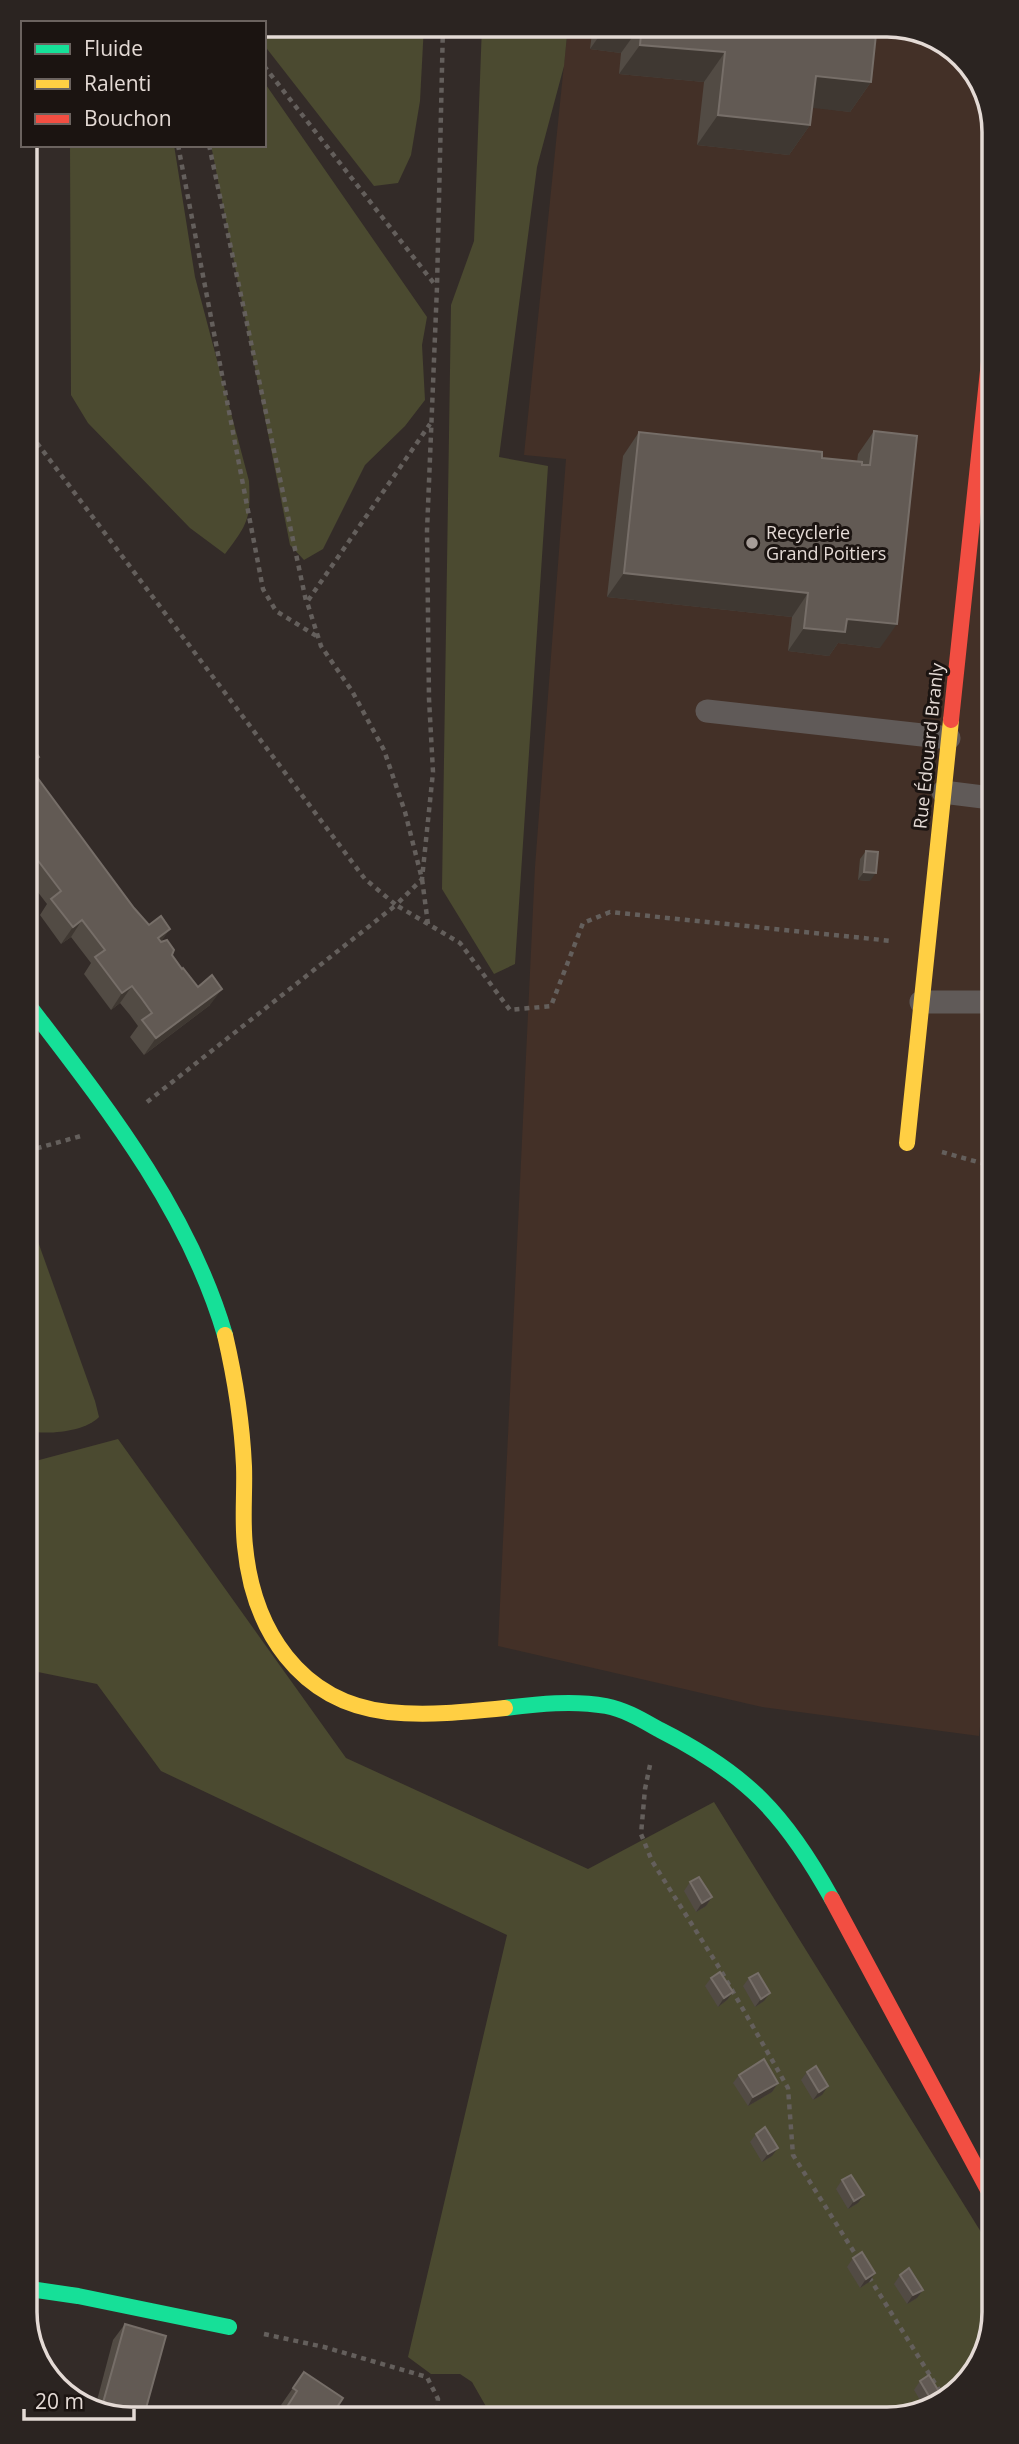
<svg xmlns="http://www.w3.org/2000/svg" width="1019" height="2444" viewBox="0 0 1019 2444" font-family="'Open Sans',sans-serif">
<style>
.built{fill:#433027}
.green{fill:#4b4a30}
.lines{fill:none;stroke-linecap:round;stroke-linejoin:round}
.path{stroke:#645f5c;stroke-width:4.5;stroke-dasharray:5 5;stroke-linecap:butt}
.lane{stroke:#605a58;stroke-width:23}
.fast{stroke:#16e098;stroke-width:16}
.slow{stroke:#ffcf43;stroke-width:16}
.jam{stroke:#f24e42;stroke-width:16}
.wall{fill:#524b44}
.shaded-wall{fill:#3f3832}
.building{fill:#625a54;stroke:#766e68;stroke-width:2}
.poi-dot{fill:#a69d98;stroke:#1b1411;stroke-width:2.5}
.labels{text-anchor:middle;stroke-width:6;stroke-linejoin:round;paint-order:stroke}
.poi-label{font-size:18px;fill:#e4dad5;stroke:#1b1411;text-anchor:start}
.street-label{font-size:18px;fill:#e4dad5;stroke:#1b1411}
.rim{fill:none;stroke:#e4dad5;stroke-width:3.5}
</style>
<rect width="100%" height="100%" fill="#332b28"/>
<path class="built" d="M568,25H895L953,47L989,97L993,1615L979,1736L762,1707L498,1646L535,867L566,459L524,455Z"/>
<g class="green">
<path d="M264,25H424L420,101L411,155L398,183L374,186L264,45Z"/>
<path d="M482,25H568L564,66L537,167L499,457L548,466L515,964L494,974L442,889L451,305L474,241Z"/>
<path d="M264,82L427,317L422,345L425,400L405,426L365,465L323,549L304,560L290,545L211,145H264Z"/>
<path d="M70,145H174L195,277L249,481C251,518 248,524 225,554L190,528L88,423L71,395Z"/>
<path d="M27,1211L95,1401L99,1417C85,1432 47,1435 28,1431Z"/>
<path d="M118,1439L346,1758L588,1869L714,1802L994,2253V2313L973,2377L922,2414L492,2417L472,2382L460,2374H431L408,2357L507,1935L161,1771L97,1684L28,1670V1541L35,1534L28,1499V1463Z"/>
</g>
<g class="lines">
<g class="path">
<path d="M264,66L436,286"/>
<path d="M178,145L263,589L276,611L318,637"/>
<path d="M209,145L306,601"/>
<path d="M25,427L365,879L396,905L422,879L433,772L429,699L427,531L437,287L443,25"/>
<path d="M428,924L422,879L405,812L384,750L352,691L321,646L307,602L430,424"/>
<path d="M147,1102L396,905L460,943L510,1010L551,1006L583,923L610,912L892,941"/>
<path d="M27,1151L81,1136"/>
<path d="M942,1152L992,1166"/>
<path d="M650,1765L645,1789L641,1834L652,1861L720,1969L788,2088L793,2155L859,2260"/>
<path d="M869,2277L944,2398"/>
<path d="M264,2334L324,2347L427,2377L438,2399L436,2417"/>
</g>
<g class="lane">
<path d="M707,711L949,738"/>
<path d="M943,792L991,798"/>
<path d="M921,1002H991"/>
</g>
<g class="fast">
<path d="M27,1003C105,1105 188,1209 225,1335"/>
<path d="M505,1708C538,1704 573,1700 606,1706C626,1710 642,1720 660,1730C747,1774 785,1814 832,1899"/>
<path d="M30,2289L78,2296L229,2327"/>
</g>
<g class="slow">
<path d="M907,1143L951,720"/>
<path d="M225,1335C235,1378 242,1422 244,1466C245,1493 242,1519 245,1546C253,1629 299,1702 388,1712C427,1716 466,1712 505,1708"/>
</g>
<g class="jam">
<path d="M951,720L990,352"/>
<path d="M832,1899L994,2201"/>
</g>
</g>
<g class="wall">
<path d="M593,25H877L871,82L850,112L812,107L810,125L789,155L697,145L704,82L619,74L621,53L590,49Z"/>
<path d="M874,431L880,648L838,643L829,656L788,651L792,617L607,597L623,456L639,432L822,458L857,462L858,454Z"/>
<path d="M26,729L31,745L39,757L31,769L134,908L210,1005L144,1055L130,1037L138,1026L130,1015L120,1003L111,1010L84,974L91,963L71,937L61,944L40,915L47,904L27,878Z"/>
<path d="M866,851L870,881L858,880L860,859Z"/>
<path d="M690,1882L712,1897L706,1906L696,1912L684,1891Z"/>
<path d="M711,1978L727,2000L718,2007L705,1986Z"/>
<path d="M749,1978L764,2001L755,2007L743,1986Z"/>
<path d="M807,2072L822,2095L813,2100L801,2080Z"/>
<path d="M739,2075L778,2083L772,2092L748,2106L733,2083Z"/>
<path d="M756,2134L772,2156L762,2162L750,2142Z"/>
<path d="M842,2180L858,2203L848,2209L836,2189Z"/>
<path d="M853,2258L875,2273L869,2282L860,2288L847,2267Z"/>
<path d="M900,2275L917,2298L907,2304L894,2284Z"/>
<path d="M125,2324L124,2419L95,2408L113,2340Z"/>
<path d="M304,2372L330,2418H279L286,2408L281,2405Z"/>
<path d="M973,2377L959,2387L965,2378Z"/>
<path d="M920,2381L935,2404L926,2410L914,2390Z"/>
</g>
<g class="shaded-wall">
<path d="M607,25H641L621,53L590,49Z"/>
<path d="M640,45L725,52L704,82L619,74Z"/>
<path d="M816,76L871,82L850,112L795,106Z"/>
<path d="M718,115L810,125L789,155L697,145Z"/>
<path d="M624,573L808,593L792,617L607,597Z"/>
<path d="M847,619L897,624L880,648L838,643L829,656L788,651L804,628Z"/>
<path d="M39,757L28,773V765Z"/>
<path d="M36,858L26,872V865Z"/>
<path d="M864,872L876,873L870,881L858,880Z"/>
<path d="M82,920L71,937L61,944L73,927Z"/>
<path d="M170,929L159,945L158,938Z"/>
<path d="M132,986L120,1003L111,1010L122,993Z"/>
<path d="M222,989L210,1005L144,1055L156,1038Z"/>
<path d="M712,1897L706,1906L696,1912L702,1903Z"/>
<path d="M733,1992L727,2000L718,2007L724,1998Z"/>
<path d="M770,1993L764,2001L755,2007L761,1999Z"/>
<path d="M778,2083L772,2092L748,2106L753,2097Z"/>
<path d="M828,2086L822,2095L813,2100L819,2092Z"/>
<path d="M778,2148L772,2156L762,2162L768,2154Z"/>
<path d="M864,2195L858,2203L848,2209L854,2201Z"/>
<path d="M875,2273L869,2282L860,2288L866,2279Z"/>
<path d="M923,2290L917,2298L907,2304L913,2295Z"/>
<path d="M941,2395L935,2404L926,2410L932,2401Z"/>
</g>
<g class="building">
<path d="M642,25H877L871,82L816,76L810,125L718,115L725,52L640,45Z"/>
<path d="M874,431L917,436L897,624L847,619L845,632L804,628L808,593L624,573L639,432L822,452V458L862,462V465H870Z"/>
<path d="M26,729L34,740L30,744L39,757L28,765L134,908L149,925L161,916L170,929L158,938L161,942L167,940L174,950L172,955L182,969L183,968L198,987L212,975L222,989L156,1038L142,1020L152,1013L142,999L132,986L122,993L95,957L105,950L82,920L73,927L51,899L61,891L36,858L26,865Z"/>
<path d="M866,851L878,852L876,873L864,872Z"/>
<path d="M699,1877L712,1897L702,1903L690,1882Z"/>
<path d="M720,1972L733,1992L724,1998L711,1978Z"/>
<path d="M758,1973L770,1993L761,1999L749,1978Z"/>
<path d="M764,2059L778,2083L753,2097L739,2075Z"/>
<path d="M816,2066L828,2086L819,2092L807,2072Z"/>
<path d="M765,2127L778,2148L768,2154L756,2134Z"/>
<path d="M851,2175L864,2195L854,2201L842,2180Z"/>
<path d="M862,2252L875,2273L866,2279L853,2258Z"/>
<path d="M909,2268L923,2290L913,2295L900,2275Z"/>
<path d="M125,2324L166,2336L143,2419H124L101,2410Z"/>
<path d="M304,2372L343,2398L330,2418H280L297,2391L293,2388Z"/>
<path d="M974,2373L973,2377L967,2382L965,2378Z"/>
<path d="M929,2375L941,2395L932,2401L920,2381Z"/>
</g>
<circle class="poi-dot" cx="752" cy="543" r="7"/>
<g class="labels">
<g class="poi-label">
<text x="766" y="539">Recyclerie<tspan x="766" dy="21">Grand Poitiers</tspan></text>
</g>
<g class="street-label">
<text transform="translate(929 746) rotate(-84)" y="6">Rue Édouard Branly</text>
</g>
</g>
<path d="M0 0H1019V2444H0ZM132 37H887A95 95 0 0 1 982 132V2312A95 95 0 0 1 887 2407H132A95 95 0 0 1 37 2312V132A95 95 0 0 1 132 37Z" fill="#2b2421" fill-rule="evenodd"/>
<path class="rim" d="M132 37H887A95 95 0 0 1 982 132V2312A95 95 0 0 1 887 2407H132A95 95 0 0 1 37 2312V132A95 95 0 0 1 132 37Z"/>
<rect x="21" y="21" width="245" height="126" fill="#1b1411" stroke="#6b635f" stroke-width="2"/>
<rect x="35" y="44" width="35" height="10" fill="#16e098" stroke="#6b635f" stroke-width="2"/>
<text x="84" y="56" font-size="21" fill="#e4dad5">Fluide</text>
<rect x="35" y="79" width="35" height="10" fill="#ffcf43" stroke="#6b635f" stroke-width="2"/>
<text x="84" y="91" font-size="21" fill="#e4dad5">Ralenti</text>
<rect x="35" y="114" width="35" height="10" fill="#f24e42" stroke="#6b635f" stroke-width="2"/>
<text x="84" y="126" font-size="21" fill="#e4dad5">Bouchon</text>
<path d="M24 2409v10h110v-10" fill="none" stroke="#e4dad5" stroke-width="3.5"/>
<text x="35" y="2409" font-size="21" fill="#e4dad5" stroke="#1b1411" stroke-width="5" paint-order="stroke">20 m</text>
</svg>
